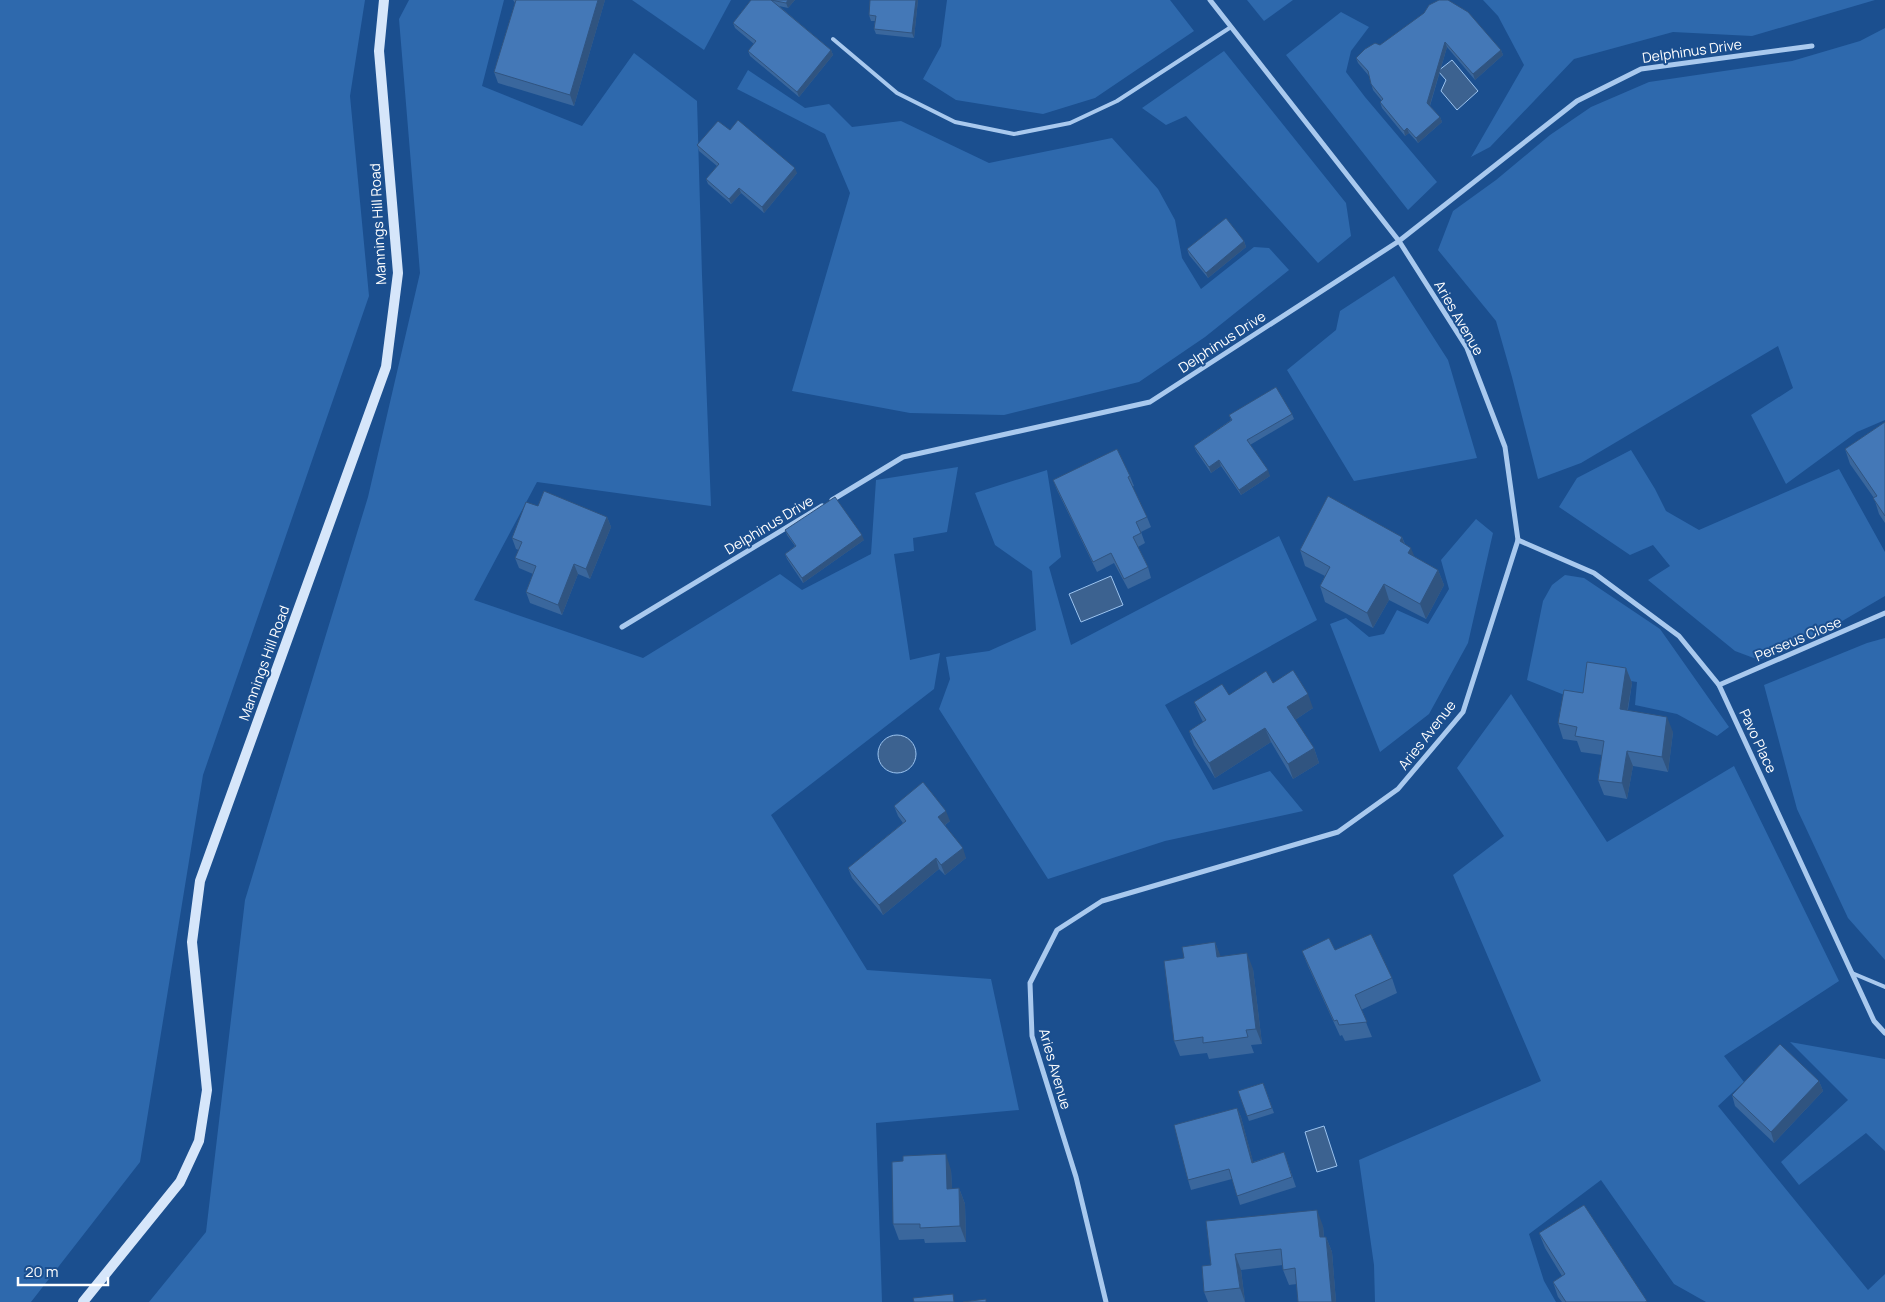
<svg xmlns="http://www.w3.org/2000/svg" width="1885" height="1302" viewBox="0 0 1885 1302" font-family="Manrope,sans-serif">
<style>
.green{fill:#2e69ad}
.water{fill:#3c6290;stroke:#9cc4f0}
.lines{fill:none;stroke-linecap:round;stroke-linejoin:round}
.lane{stroke:#a9c9ee;stroke-width:4}
.street{stroke:#a9c9ee;stroke-width:5}
.secondary{stroke:#d6e6fa;stroke-width:10}
.wall{fill:#3a679d}
.shaded-wall{fill:#305480}
.building{fill:#4478b7;stroke:#305480}
.labels{text-anchor:middle;stroke-width:4;stroke-linejoin:round;paint-order:stroke}
.street-label{font-size:14px;fill:#fff;stroke:#1b4f8f}
</style>
<rect width="100%" height="100%" fill="#1b4f8f"/>
<g class="green">
<path d="M0,0H365L350,96L369,296L203,775L140,1162L31,1302H0Z"/>
<path d="M409,0H504L482,86L582,126L634,53L697,101L702,275L711,506L537,482L474,600L643,658L780,574L802,590L871,554L876,480L958,467L947,532L913,538L914,551L894,554L910,660L940,653L934,689L771,815L867,970L991,979L1019,1110L876,1123L882,1302H149L206,1232L245,900L368,497L420,273L399,19Z"/>
<path d="M632,0H731L704,50Z"/>
<path d="M947,0H1170L1194,31L1095,98L1043,114L956,100L923,79L941,46Z"/>
<path d="M1247,0H1293L1264,21Z"/>
<path d="M1483,0H1875L1752,36L1673,32L1574,59L1490,147L1471,157L1524,65L1498,16Z"/>
<path d="M1341,12L1369,27L1351,51L1346,72L1365,97L1437,182L1408,210L1286,55Z"/>
<path d="M1885,28V420L1857,432L1786,484L1751,415L1793,388L1778,346L1581,463L1538,479L1512,377L1496,321L1438,250L1453,211L1496,180L1550,135L1591,107L1649,82L1792,61L1860,41Z"/>
<path d="M1224,51L1346,203L1351,236L1318,263L1186,116L1166,125L1142,108Z"/>
<path d="M748,70L805,108L829,104L852,127L901,121L989,163L1112,138L1158,189L1175,220L1182,258L1201,289L1254,247L1269,248L1289,270L1205,337L1139,382L1004,415L910,413L792,391L850,193L825,134L737,89Z"/>
<path d="M1394,276L1448,360L1477,458L1354,481L1287,370L1336,330L1340,311Z"/>
<path d="M1631,450L1655,489L1666,511L1699,530L1839,469L1885,552V596L1832,627L1759,660L1735,651L1648,580L1670,566L1653,545L1630,555L1559,507L1577,478Z"/>
<path d="M1047,470L1061,557L1049,567L1071,645L1279,536L1317,620L1165,705L1213,790L1270,771L1303,811L1165,841L1048,879L939,709L950,679L946,657L989,651L1036,630L1032,571L995,545L975,493Z"/>
<path d="M1476,519L1493,533L1468,643L1429,714L1380,752L1330,624L1346,618L1369,637L1384,634L1397,610L1428,624L1449,589L1441,560Z"/>
<path d="M1565,575L1584,578L1660,629L1729,727L1717,736L1677,714L1635,705L1637,682L1588,674L1582,702L1527,680L1543,601L1552,585Z"/>
<path d="M1885,638V960L1848,918L1797,809L1764,685L1867,643Z"/>
<path d="M1511,694L1607,842L1734,766L1839,981L1724,1056L1744,1082L1718,1106L1868,1290L1885,1274V1302H1706L1674,1284L1601,1180L1529,1234L1544,1281L1556,1302H1375L1374,1265L1359,1160L1541,1081L1453,875L1504,836L1457,768Z"/>
<path d="M1790,1042L1885,1059V1151L1866,1133L1799,1185L1781,1162L1848,1100Z"/>
</g>
<g class="water">
<path d="M1452,60L1478,91L1457,110L1441,91L1446,80L1438,71Z"/>
<path d="M1111,576L1123,605L1081,622L1069,594Z"/>
<circle cx="897" cy="754" r="19"/>
<path d="M1324,1126L1337,1166L1317,1172L1305,1132Z"/>
</g>
<g class="lines">
<g class="lane">
<path d="M833,39L897,93L955,122L1014,134L1070,123L1117,101L1231,27"/>
<path d="M1852,973L1885,987"/>
</g>
<g class="street">
<path d="M832,500L903,457L1150,402L1399,241L1577,101L1641,69L1812,46"/>
<path d="M1518,540L1594,573L1679,636L1719,685L1874,1021L1885,1033"/>
<path d="M622,627L822,506"/>
<path d="M1719,685L1885,613"/>
<path d="M1106,1302L1076,1177L1032,1036L1030,983L1057,930L1102,901L1338,832L1398,789L1463,712L1518,540L1505,447L1467,348L1399,241L1210,0"/>
</g>
<path class="secondary" d="M83,1302L180,1182L199,1141L207,1090L192,942L200,881L386,367L398,273L379,51L384,0"/>
</g>
<g class="wall">
<path d="M513,0H605L574,106L498,83L494,72L515,3Z"/>
<path d="M751,0H795L788,8L779,6L831,50L833,55L799,97L750,56L748,51L754,44L735,28L733,23Z"/>
<path d="M918,0L914,38L876,34L874,29L875,21H871L869,15Z"/>
<path d="M1448,0L1501,50L1503,55L1475,80L1447,47L1430,106L1440,117L1442,122L1418,143L1409,133L1405,136L1382,108L1380,102L1382,101L1373,90L1369,76L1358,63L1356,58L1380,45Z"/>
<path d="M730,130L797,173L764,213L741,193L731,204L708,184L706,179L717,166L699,151L697,145Z"/>
<path d="M1244,241L1246,247L1208,278L1189,255L1187,249Z"/>
<path d="M1292,414L1294,419L1250,445L1270,476L1241,495L1221,466L1211,473L1196,451L1194,446L1231,420L1229,415Z"/>
<path d="M1885,422V523L1879,514L1874,498L1850,464L1845,449Z"/>
<path d="M1130,476L1134,486L1132,487L1147,517L1151,527L1141,532L1145,543L1138,547L1148,567L1151,578L1128,589L1114,563L1097,572L1057,490L1053,480Z"/>
<path d="M538,506L607,517L611,527L590,579L578,574L562,615L530,603L526,592L533,574L519,568L515,558L519,550L516,549L512,538Z"/>
<path d="M785,530L864,540L803,583L787,559L785,554L795,546L787,535Z"/>
<path d="M1402,537L1405,544L1415,557L1438,570L1444,585L1426,619L1389,600L1373,628L1325,602L1320,586L1325,576L1305,566L1300,550Z"/>
<path d="M1626,668L1632,683L1628,710L1673,732L1668,772L1633,766L1627,799L1604,795L1598,780L1602,755L1581,752L1577,741L1563,739L1558,723L1583,693Z"/>
<path d="M1273,683L1313,708L1295,720L1314,748L1319,763L1293,779L1271,742L1215,778L1194,745L1189,731L1203,722L1200,716L1194,702L1229,695Z"/>
<path d="M894,806L950,821L945,825L966,858L945,875L939,869L883,915L852,878L848,868L903,823L898,816Z"/>
<path d="M1215,942L1220,956L1253,969L1262,1044L1251,1045L1254,1053L1209,1059L1207,1053L1180,1056L1174,1041L1184,958Z"/>
<path d="M1335,950L1392,978L1397,993L1361,1010L1372,1037L1345,1041L1342,1035L1340,1036L1308,966L1302,951Z"/>
<path d="M1819,1081L1823,1091L1774,1143L1735,1106L1732,1095Z"/>
<path d="M1263,1083L1274,1113L1249,1121L1238,1091Z"/>
<path d="M1237,1108L1241,1117L1253,1162L1284,1152L1296,1187L1240,1205L1232,1179L1191,1190L1188,1180Z"/>
<path d="M951,1170L952,1189L959,1188L965,1204L966,1242L925,1243L924,1239L899,1240L893,1224Z"/>
<path d="M1584,1205L1647,1302H1562L1558,1297L1553,1282L1562,1276L1545,1248L1539,1233Z"/>
<path d="M1206,1221L1323,1226L1324,1237H1326L1332,1252L1336,1302H1298L1297,1284L1289,1285L1283,1270V1265L1241,1270L1245,1302H1208L1204,1292L1211,1265Z"/>
</g>
<g class="shaded-wall">
<path d="M598,0H605L574,106L570,95Z"/>
<path d="M788,0H795L788,8L786,3Z"/>
<path d="M916,0H918L914,38L912,33Z"/>
<path d="M1445,42L1447,47L1429,108L1427,103Z"/>
<path d="M831,50L833,55L799,97L797,92Z"/>
<path d="M1501,50L1503,55L1475,80L1473,74Z"/>
<path d="M1440,117L1442,122L1418,143L1416,138Z"/>
<path d="M1407,128L1409,133L1405,136L1404,131Z"/>
<path d="M795,168L797,173L764,213L762,207Z"/>
<path d="M739,188L741,193L731,204L729,199Z"/>
<path d="M1244,241L1246,247L1208,278L1206,273Z"/>
<path d="M1219,460L1221,466L1211,473L1209,467Z"/>
<path d="M1268,470L1270,476L1241,495L1239,490Z"/>
<path d="M607,517L611,527L590,579L586,569Z"/>
<path d="M862,535L864,540L803,583L802,578Z"/>
<path d="M1402,537L1407,552L1400,541Z"/>
<path d="M1411,548L1417,563L1408,553Z"/>
<path d="M574,564L578,574L562,615L558,605Z"/>
<path d="M1438,570L1444,585L1426,619L1420,604Z"/>
<path d="M1384,584L1389,600L1373,628L1367,613Z"/>
<path d="M1626,668L1632,683L1625,724L1620,709Z"/>
<path d="M1308,694L1313,708L1292,722L1287,707Z"/>
<path d="M1667,717L1673,732L1668,772L1662,757Z"/>
<path d="M1265,728L1271,742L1215,778L1209,763Z"/>
<path d="M1314,748L1319,763L1293,779L1288,764Z"/>
<path d="M1627,751L1633,766L1627,799L1622,783Z"/>
<path d="M946,811L950,821L942,827L938,817Z"/>
<path d="M963,848L966,858L945,875L941,865Z"/>
<path d="M936,858L939,869L883,915L879,905Z"/>
<path d="M1215,942L1221,957H1217Z"/>
<path d="M1247,953L1253,969L1262,1044L1256,1029Z"/>
<path d="M1819,1081L1823,1091L1774,1143L1771,1132Z"/>
<path d="M1237,1108L1241,1117L1256,1172L1252,1163Z"/>
<path d="M946,1154L951,1170L953,1204L947,1189Z"/>
<path d="M959,1188L965,1204L966,1242L960,1226Z"/>
<path d="M1317,1210L1323,1226L1325,1252L1320,1237Z"/>
<path d="M1326,1237L1332,1252L1336,1302H1332Z"/>
<path d="M1235,1254L1241,1270L1245,1302L1240,1288Z"/>
</g>
<g class="building">
<path d="M516,0H598L570,95L494,72Z"/>
<path d="M751,0H788L786,3L771,0L831,50L797,92L748,51L756,41L733,23Z"/>
<path d="M870,0H916L912,33L874,29L876,16L869,15Z"/>
<path d="M1439,0H1448L1468,12L1501,50L1473,74L1445,42L1427,103L1440,117L1416,138L1407,128L1404,131L1380,102L1383,99L1371,84L1368,71L1356,58L1365,49L1375,43L1380,45L1424,13L1429,5Z"/>
<path d="M738,120L795,168L762,207L739,188L729,199L706,179L719,164L697,145L718,121L730,130Z"/>
<path d="M1226,218L1244,241L1206,273L1187,249Z"/>
<path d="M1276,387L1292,414L1247,440L1268,470L1239,490L1219,460L1209,467L1194,446L1232,420L1229,415Z"/>
<path d="M1885,422V516L1873,498L1877,496L1845,449Z"/>
<path d="M1117,449L1130,476L1128,477L1147,517L1136,522L1141,533L1133,537L1148,567L1124,579L1111,553L1093,562L1053,480Z"/>
<path d="M544,491L607,517L586,569L574,564L558,605L526,592L536,566L515,558L522,542L512,538L526,502L538,506Z"/>
<path d="M1328,496L1402,537L1400,541L1411,548L1408,553L1438,570L1420,604L1384,584L1367,613L1320,586L1330,567L1300,550Z"/>
<path d="M835,497L862,535L802,578L785,554L796,546L785,530Z"/>
<path d="M1587,662L1626,668L1620,709L1667,717L1662,757L1627,751L1622,783L1598,780L1604,741L1575,736L1577,727L1558,723L1564,690L1583,693Z"/>
<path d="M1293,670L1308,694L1287,707L1314,748L1288,764L1265,728L1209,763L1189,731L1206,720L1194,702L1222,684L1229,695L1266,671L1273,683Z"/>
<path d="M923,782L946,811L938,817L963,848L941,865L936,858L879,905L848,868L906,821L894,806Z"/>
<path d="M1371,934L1392,978L1355,995L1367,1022L1339,1025L1337,1020L1334,1021L1302,951L1329,938L1335,950Z"/>
<path d="M1215,942L1217,957L1247,953L1256,1029L1246,1030L1248,1037L1203,1043V1037L1174,1041L1164,961L1184,958L1182,947Z"/>
<path d="M1780,1044L1819,1081L1771,1132L1732,1095Z"/>
<path d="M1263,1083L1272,1108L1247,1116L1238,1091Z"/>
<path d="M1237,1108L1252,1163L1284,1152L1292,1177L1237,1196L1229,1169L1188,1180L1174,1125Z"/>
<path d="M946,1154L947,1189L959,1188L960,1226L920,1228V1224H893L892,1162L903,1161V1156Z"/>
<path d="M1584,1205L1647,1301L1645,1302H1566L1553,1282L1565,1274L1539,1233Z"/>
<path d="M1317,1210L1320,1237H1326L1332,1302H1298L1295,1268L1283,1270L1281,1249L1235,1254L1240,1288L1204,1292L1202,1266L1211,1265L1206,1221Z"/>
<path d="M953,1294L954,1302H914L913,1298Z"/>
<path d="M986,1299V1302H963Z"/>
</g>
<g class="labels">
<g class="street-label">
<text transform="translate(1692 51) rotate(-8)" y="5">Delphinus Drive</text>
<text transform="translate(378 224) rotate(-93)" y="5">Mannings Hill Road</text>
<text transform="translate(1459 318) rotate(60)" y="5">Aries Avenue</text>
<text transform="translate(1222 342) rotate(-33)" y="5">Delphinus Drive</text>
<text transform="translate(769 525) rotate(-31)" y="5">Delphinus Drive</text>
<text transform="translate(1798 639) rotate(-23)" y="5">Perseus Close</text>
<text transform="translate(264 663) rotate(-70)" y="5">Mannings Hill Road</text>
<text transform="translate(1427 735) rotate(-52)" y="5">Aries Avenue</text>
<text transform="translate(1758 741) rotate(65)" y="5">Pavo Place</text>
<text transform="translate(1055 1069) rotate(74)" y="5">Aries Avenue</text>
</g>
</g>
<path d="M18 1277v8h90v-8" fill="none" stroke="#ffffff" stroke-width="2.5"/>
<text x="25" y="1277" font-size="15" fill="#ffffff" stroke="#1b4f8f" stroke-width="4" paint-order="stroke">20 m</text>
</svg>
